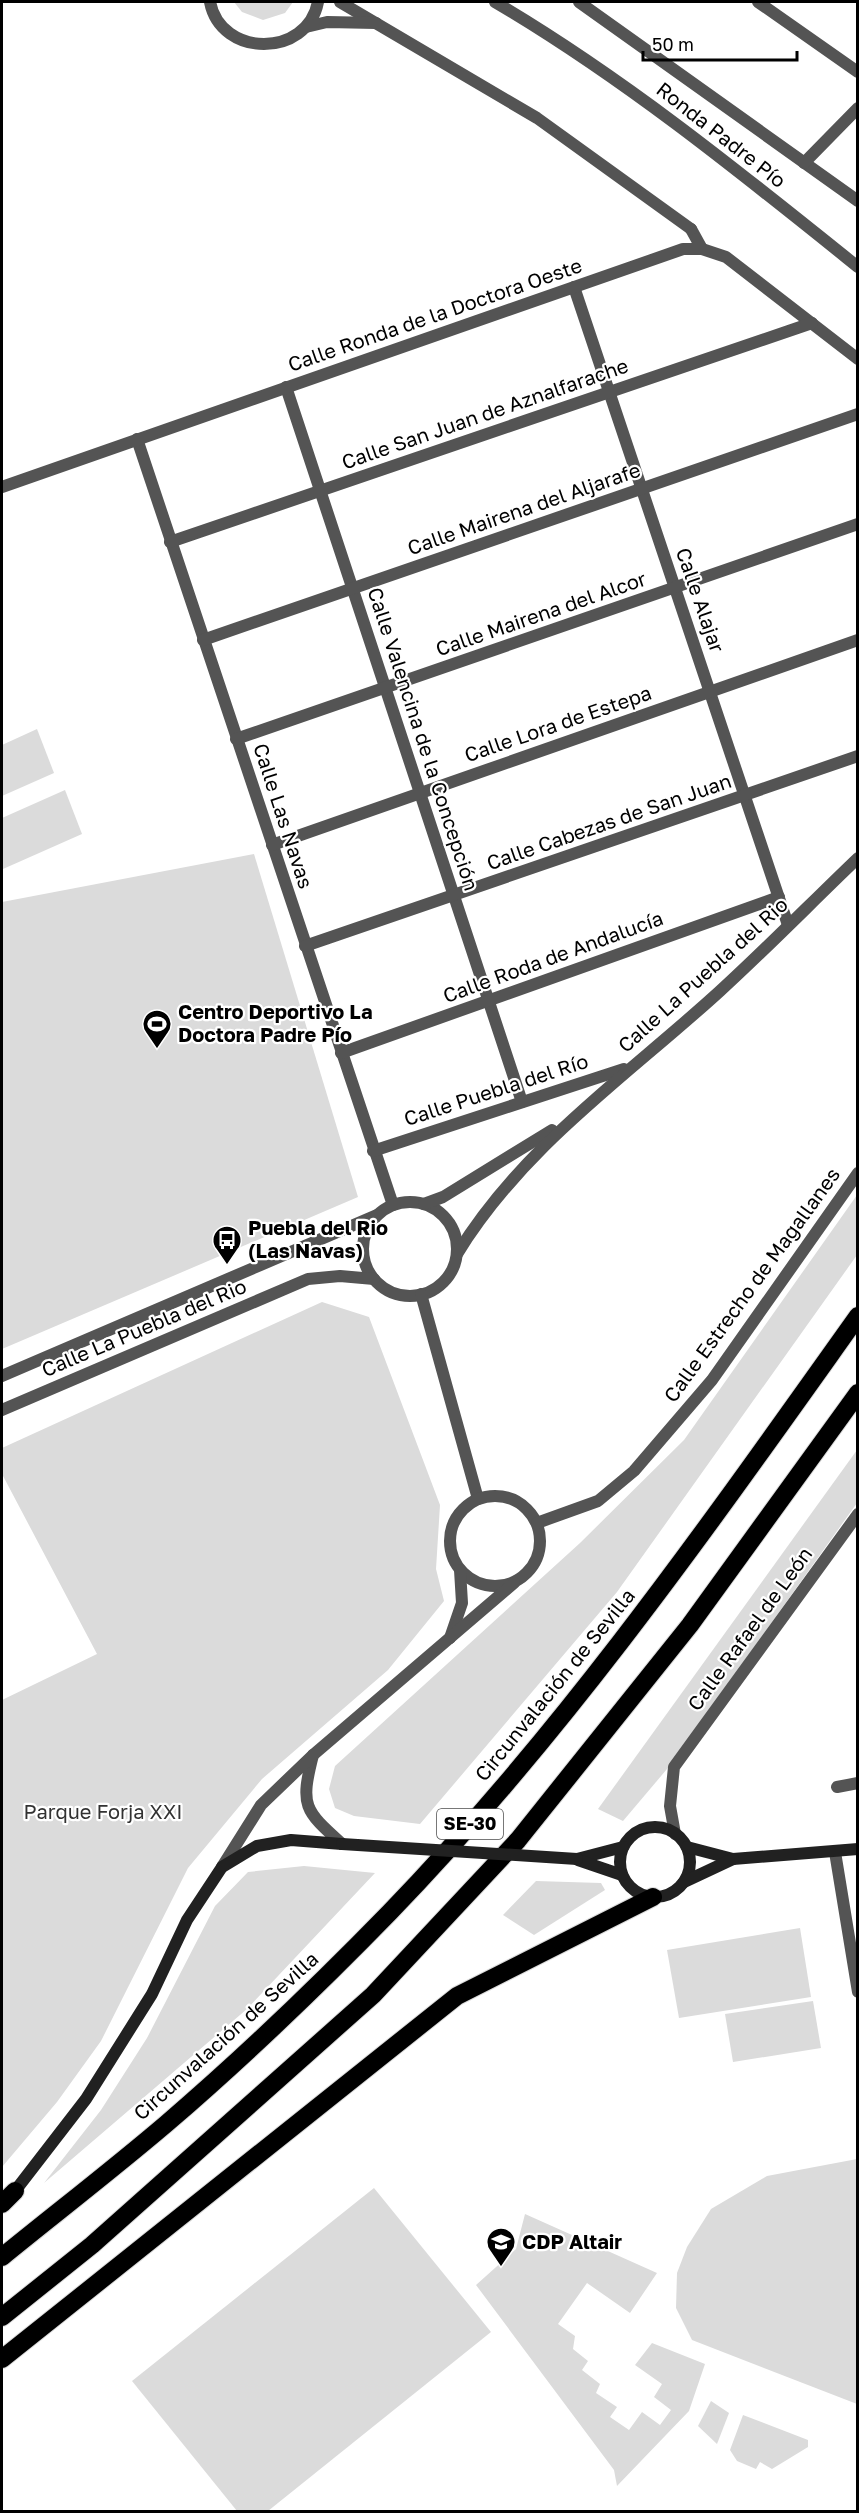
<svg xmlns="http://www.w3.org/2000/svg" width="859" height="2513" viewBox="0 0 859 2513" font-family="'Golos Text',sans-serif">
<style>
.green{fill:#dbdbdb}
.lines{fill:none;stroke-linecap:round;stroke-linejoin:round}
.motorway-casing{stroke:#dbdbdb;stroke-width:20}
.pedestrian{stroke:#545454;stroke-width:12}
.minor{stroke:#545454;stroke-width:12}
.tertiary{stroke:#545454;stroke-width:12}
.secondary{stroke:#212121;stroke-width:12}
.motorway{stroke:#000;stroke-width:18}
.secondary-bridge{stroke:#212121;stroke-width:12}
.labels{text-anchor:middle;stroke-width:4.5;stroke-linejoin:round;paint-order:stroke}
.shield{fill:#fff;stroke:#4c4c4c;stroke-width:1.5}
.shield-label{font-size:18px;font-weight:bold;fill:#000}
.street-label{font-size:20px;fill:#000;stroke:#fff}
.poi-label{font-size:20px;font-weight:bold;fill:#000;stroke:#fff;text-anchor:start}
.park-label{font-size:20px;fill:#323232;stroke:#fff}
</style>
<rect width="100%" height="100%" fill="#fff"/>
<g class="green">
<path d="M234,2H293L285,13L263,20L242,12Z"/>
<path d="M37,729L54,773L2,796V745Z"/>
<path d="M65,790L82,834L3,869L2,818Z"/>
<path d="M254,854L358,1197L2,1349V902Z"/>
<path d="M857,1195V1255L617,1592L420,1824L354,1816L335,1808L329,1789L335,1766L580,1543L684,1440Z"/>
<path d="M322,1302L369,1317L440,1505L436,1569L444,1601L388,1670L262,1779L188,1868L101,2041L57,2102L2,2167V1700L97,1654L2,1474V1448Z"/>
<path d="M857,1450V1503L667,1769L623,1821L598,1809Z"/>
<path d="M304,1866L375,1873L247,2009L44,2183L101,2110L147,2038L215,1906L248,1872Z"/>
<path d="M536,1881L601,1883L605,1890L534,1935L503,1915Z"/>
<path d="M800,1928L811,1997L679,2018L667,1950Z"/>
<path d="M813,2001L821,2048L733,2062L725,2014Z"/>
<path d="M857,2159H858L857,2404L692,2340L676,2308L677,2273L687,2247L711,2209L767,2176Z"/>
<path d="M374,2188L491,2332L268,2511H237L132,2381Z"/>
<path d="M525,2214L657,2273L630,2313L587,2283L558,2324L575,2336L573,2349L588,2361L582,2370L600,2384L596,2393L617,2407L610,2417L629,2430L642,2412L660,2425L671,2410L654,2397L662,2384L635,2365L652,2343L705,2364L689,2411L617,2486L614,2470L476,2285L516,2249Z"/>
<path d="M711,2401L729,2413L717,2444L698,2426Z"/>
<path d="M743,2415L808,2440V2447L772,2469L760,2462L756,2469L737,2461L730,2450Z"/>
</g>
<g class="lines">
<g class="motorway-casing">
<g id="motorway">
<path d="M2,2204L15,2191"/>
<path d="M2,2257C56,2213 112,2170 166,2124C244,2057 318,1986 390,1912C566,1730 711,1522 858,1316"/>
<path d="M2,2317L92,2245L373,1995L518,1840L690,1625L858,1393"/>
<path d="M2,2359L457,1996L653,1897"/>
</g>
</g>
<path class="pedestrian" d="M691,229L702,249"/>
<g class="minor">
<path d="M210,2C221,58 307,58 318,2"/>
<path d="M340,2L537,118L691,229"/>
<path d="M495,2C624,78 741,173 858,267"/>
<path d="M579,2L858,201"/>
<path d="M758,2L858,72"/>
<path d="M306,27L327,22L376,23"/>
<path d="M804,163L858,108"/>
<path d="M574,287L788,925"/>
<path d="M286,387L522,1102"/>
<path d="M137,439L393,1205"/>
<path d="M2,487L683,249H702L726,257L858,359"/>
<path d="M170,542L812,323"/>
<path d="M203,640L858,414"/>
<path d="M236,739L858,524"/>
<path d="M272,845L858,640"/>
<path d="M305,946L858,756"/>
<path d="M341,1053L779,897"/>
<path d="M373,1151L624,1069"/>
<circle cx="410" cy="1249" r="47"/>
<path d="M424,1204L443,1197L552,1130"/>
<path d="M457,1254C524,1145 627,1076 720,991C767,948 812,902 858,858"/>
<path d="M421,1294L478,1499"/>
<circle cx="495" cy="1541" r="45"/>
<path d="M537,1523L598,1501L634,1471L712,1380L858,1173"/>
<path d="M450,1638L462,1603L460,1570"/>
<path d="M313,1755C300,1806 304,1810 342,1844"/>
<path d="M837,1787L858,1783"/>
<path d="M675,1834L670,1806L674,1767L858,1514"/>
<path d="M835,1852L858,1992"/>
<path d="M222,1867L261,1805L313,1755L514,1583"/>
</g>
<g class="tertiary">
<path d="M2,1376L377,1215"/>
<path d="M2,1410L308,1279L340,1276L374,1279"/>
</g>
<g class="secondary">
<circle cx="655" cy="1862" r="35"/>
<path d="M687,1847L733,1859L858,1849"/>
<path d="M577,1859L623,1847"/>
<path d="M578,1860L622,1875"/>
<path d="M684,1882L733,1859"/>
<path d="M15,2191L86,2099L152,1994L187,1920L222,1867L257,1846L291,1840L342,1844"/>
</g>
<use href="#motorway" class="motorway"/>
<path class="secondary-bridge" d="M342,1844L577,1859"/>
</g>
<defs>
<g id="stadium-pin" transform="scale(1.5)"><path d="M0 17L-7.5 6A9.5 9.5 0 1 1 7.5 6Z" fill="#000" stroke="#fff"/><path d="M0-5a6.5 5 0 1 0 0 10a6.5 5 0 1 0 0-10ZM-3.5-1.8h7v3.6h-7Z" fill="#fff"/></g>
<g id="bus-pin" transform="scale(1.5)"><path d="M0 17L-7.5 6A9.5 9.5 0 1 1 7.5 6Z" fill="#000" stroke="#fff"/><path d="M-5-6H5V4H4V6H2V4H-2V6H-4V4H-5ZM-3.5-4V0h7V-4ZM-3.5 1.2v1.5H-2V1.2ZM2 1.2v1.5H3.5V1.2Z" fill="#fff"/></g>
<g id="school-pin" transform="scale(1.5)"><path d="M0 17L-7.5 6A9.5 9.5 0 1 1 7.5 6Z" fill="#000" stroke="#fff"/><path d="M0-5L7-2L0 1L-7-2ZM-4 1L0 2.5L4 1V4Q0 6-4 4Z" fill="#fff"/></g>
</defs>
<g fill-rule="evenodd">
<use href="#stadium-pin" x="157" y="1024"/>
<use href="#bus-pin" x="227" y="1240"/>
<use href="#school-pin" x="501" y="2242"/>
</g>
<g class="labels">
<rect class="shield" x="437" y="1809" width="66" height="30" rx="4.5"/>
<g class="shield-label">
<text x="470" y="1830">SE-30</text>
</g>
<g class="street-label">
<text transform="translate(721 135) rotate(38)" y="7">Ronda Padre Pío</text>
<text transform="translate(435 315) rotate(-19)" y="7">Calle Ronda de la Doctora Oeste</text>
<text transform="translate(485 414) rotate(-19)" y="7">Calle San Juan de Aznalfarache</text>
<text transform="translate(524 509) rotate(-19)" y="7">Calle Mairena del Aljarafe</text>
<text transform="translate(700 600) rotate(71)" y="7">Calle Alajar</text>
<text transform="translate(541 614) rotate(-19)" y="7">Calle Mairena del Alcor</text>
<text transform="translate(558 724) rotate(-19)" y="7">Calle Lora de Estepa</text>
<text transform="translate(423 739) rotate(72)" y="7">Calle Valencina de la Concepción</text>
<text transform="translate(283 816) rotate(72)" y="7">Calle Las Navas</text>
<text transform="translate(609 822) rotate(-19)" y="7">Calle Cabezas de San Juan</text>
<text transform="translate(553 957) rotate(-20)" y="7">Calle Roda de Andalucía</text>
<text transform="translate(703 975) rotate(-42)" y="7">Calle La Puebla del Rio</text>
<text transform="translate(496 1090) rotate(-18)" y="7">Calle Puebla del Río</text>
<text transform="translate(752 1285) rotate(-54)" y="7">Calle Estrecho de Magallanes</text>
<text transform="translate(144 1328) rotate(-23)" y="7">Calle La Puebla del Rio</text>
<text transform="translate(750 1629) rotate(-54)" y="7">Calle Rafael de León</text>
<text transform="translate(555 1685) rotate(-51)" y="7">Circunvalación de Sevilla</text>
<text transform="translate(226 2036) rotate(-42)" y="7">Circunvalación de Sevilla</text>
</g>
<g class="poi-label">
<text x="178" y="1019">Centro Deportivo La<tspan x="178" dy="23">Doctora Padre Pío</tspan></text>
<text x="248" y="1235">Puebla del Rio<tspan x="248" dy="23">(Las Navas)</tspan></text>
<text x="522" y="2249">CDP Altair</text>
</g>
<g class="park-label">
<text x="103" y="1819">Parque Forja XXI</text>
</g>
</g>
<rect width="859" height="2513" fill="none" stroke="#000000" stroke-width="6"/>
<path d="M643 51v9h154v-9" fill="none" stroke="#000000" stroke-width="3"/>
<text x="652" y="51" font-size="18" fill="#000000" stroke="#ffffff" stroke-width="4.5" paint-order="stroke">50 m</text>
</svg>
